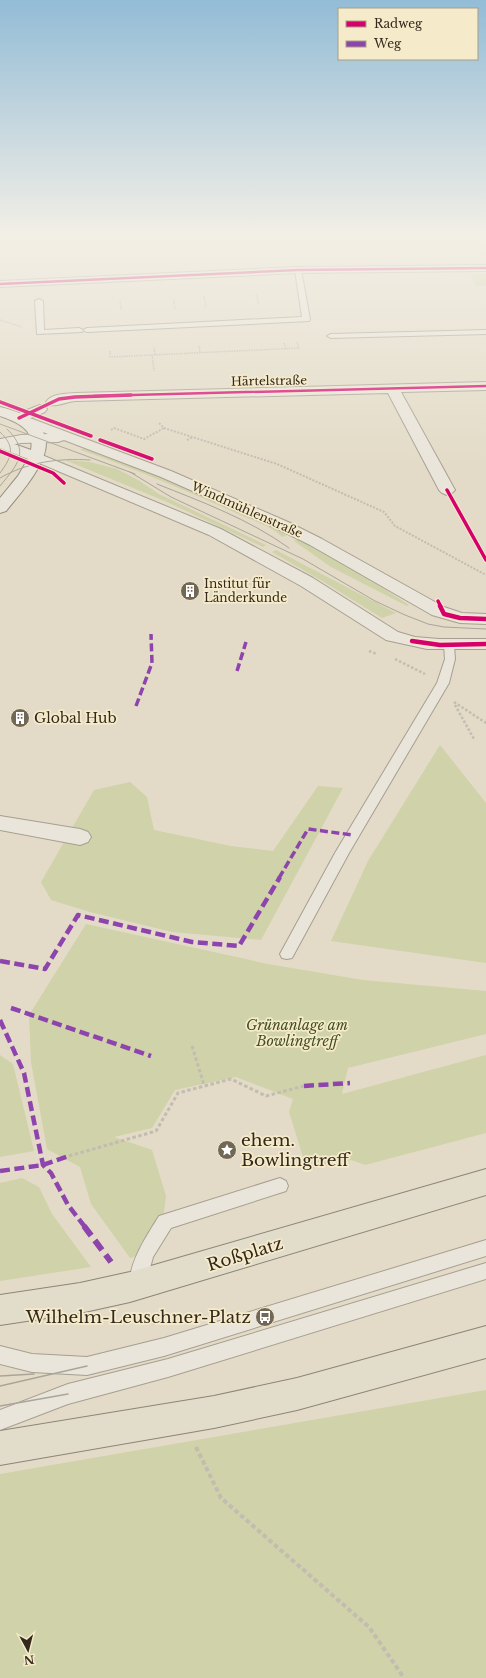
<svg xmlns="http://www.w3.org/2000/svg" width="486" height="1678" viewBox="0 0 486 1678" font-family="'Libre Baskerville',serif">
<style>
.green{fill:#d0d2a9}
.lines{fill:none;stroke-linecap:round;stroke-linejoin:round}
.service-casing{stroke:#a69f91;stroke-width:2}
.minor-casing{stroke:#a69f91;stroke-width:2}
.tertiary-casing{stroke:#a69f91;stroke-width:2}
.secondary-casing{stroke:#968f81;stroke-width:2}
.primary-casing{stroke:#8c8578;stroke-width:2}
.path-far4{stroke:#c2bcb1;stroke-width:1.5;stroke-dasharray:1.5 1;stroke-linecap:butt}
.path-far3{stroke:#c2bcb1;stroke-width:2;stroke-dasharray:2 1.5;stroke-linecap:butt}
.path-far2{stroke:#c2bcb1;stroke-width:2.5;stroke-dasharray:2.5 2;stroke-linecap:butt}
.path-far1{stroke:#c2bcb1;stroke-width:3;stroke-dasharray:3.5 2.5;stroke-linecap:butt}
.path{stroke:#c2bcb1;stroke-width:4;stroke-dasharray:4.5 3;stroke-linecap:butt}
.service{fill:#eae5da;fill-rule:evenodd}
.minor{fill:#eae5da;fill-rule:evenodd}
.tertiary{fill:#eae5da;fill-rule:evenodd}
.secondary{fill:#eae5da;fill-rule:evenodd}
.primary{fill:#e2dccb;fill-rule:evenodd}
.tram-far1{stroke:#a9a59a;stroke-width:1}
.tram{stroke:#a9a59a;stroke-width:1.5}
.quiet-far2{stroke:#8e44ad;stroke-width:3.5;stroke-dasharray:8 3.5;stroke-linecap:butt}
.quiet-far1{stroke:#8e44ad;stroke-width:4.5;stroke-dasharray:10 4.5;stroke-linecap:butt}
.quiet{stroke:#8e44ad;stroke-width:6;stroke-dasharray:12 6;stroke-linecap:butt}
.cycleway-far2-casing{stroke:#f5ebcb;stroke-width:4}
.cycleway-far1-casing{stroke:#f5ebcb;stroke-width:5.5}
.cycleway-casing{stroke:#f5ebcb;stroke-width:7}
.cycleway-far2{stroke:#d6006c;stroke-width:2.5}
.cycleway-far1{stroke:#d6006c;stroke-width:3.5}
.cycleway{stroke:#d6006c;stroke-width:4.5}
.labels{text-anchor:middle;stroke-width:3.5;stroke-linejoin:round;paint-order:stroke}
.far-street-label{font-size:12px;fill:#34281b;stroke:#f5ebcb}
.far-poi-label{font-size:12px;fill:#34281b;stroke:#f5ebcb;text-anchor:start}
.poi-label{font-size:14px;fill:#34281b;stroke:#f5ebcb;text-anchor:start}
.park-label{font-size:14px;font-style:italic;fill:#425021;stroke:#f5ebcb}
.near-poi-label{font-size:17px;fill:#34281b;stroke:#f5ebcb;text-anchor:start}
.near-street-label{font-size:17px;fill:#34281b;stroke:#f5ebcb}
</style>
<rect width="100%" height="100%" fill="#e3dbc7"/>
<g class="green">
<path d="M470,274H486V286H476Z"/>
<path d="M84,448L170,481L289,534L282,537C274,527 249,519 236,513C185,490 133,468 80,450Z"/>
<path d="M65,460L90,462L117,469L138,480L159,494L266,545L263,547L167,502Z"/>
<path d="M299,538L363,575L409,605L407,606L331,567L294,541Z"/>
<path d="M276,550L396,613L382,618L324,582L272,552Z"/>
<path d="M440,745L486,803V963L331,941L368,861Z"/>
<path d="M130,782L147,797L154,830L231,846L273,851L318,786L343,788L261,940L172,932L90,912L51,900L41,882L94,790Z"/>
<path d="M86,924L268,964L363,980L486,991V1034L348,1068L342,1094L486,1055V1133L365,1165L351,1160L307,1170L289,1112L293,1099L236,1077L175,1090L152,1128L114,1137L152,1150L166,1196L159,1250L130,1258L91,1204L80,1167L47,1149L31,1062L29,1015Z"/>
<path d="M0,1055L13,1064L34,1151L0,1157Z"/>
<path d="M22,1178L39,1187L52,1214L91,1267L0,1281V1183Z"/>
<path d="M486,1390V1678H0V1474Z"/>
</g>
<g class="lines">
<g class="service-casing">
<g id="service">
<path d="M298,268L301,270L310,319L309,321L87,332L83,330L87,328L302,317L295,270Z"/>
<path d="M39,299L43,301L44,330L79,328L83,330L82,332L37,334L35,301Z"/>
<path d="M486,330V334L331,338L327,336L331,334Z"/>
<path d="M449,642L454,645L455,659L449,683L349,853L292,958L287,959L282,958L280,954L335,853L437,683L445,659L444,645Z"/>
<path d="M280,1178L286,1181L288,1186L286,1191L171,1228L153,1257L144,1291L138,1294L132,1291C123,1270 148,1234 159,1216Z"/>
<path d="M486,1240V1256L164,1356L87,1375L32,1372L0,1364V1346L32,1354L87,1357L164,1338Z"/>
<path d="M486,1263V1279L168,1377L68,1404L0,1430V1410L68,1384L168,1359Z"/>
</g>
</g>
<g class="minor-casing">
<g id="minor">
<path d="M486,265V271L298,273L0,287V281L298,267Z"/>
<path d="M486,382V390L401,392L455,490L452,493L447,495L442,493L439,490L388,393L75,401C66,402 56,407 48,405L46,402C52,393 65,394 75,393Z"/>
<path d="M40,405L45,406L47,409L45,412L24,421L19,422L14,421L12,418L14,415Z"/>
<path d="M0,816L80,829L88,832L91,837L88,842L80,845L0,830Z"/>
</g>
</g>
<g class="tertiary-casing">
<g id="tertiary">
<path d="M27,417L171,471L288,522L322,539L444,607L462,613L486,614V624L460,623L432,615L310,545L276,528L161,477L64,440L58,442L21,443L0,447V439L21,435L48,434L22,424L20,421L22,418Z"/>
<path d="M37,453L221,529L313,578L398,632L415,637L439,639H486V649H427L386,640L301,586L209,535L32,460L30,457L32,454Z"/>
</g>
</g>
<g class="secondary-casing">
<path id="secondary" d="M0,407C79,426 39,471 6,511L0,513V498L18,476L28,459L0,448V439L31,450C35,429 17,422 0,416Z"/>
</g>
<g class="primary-casing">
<g id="primary">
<path d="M486,1169V1195L130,1302L80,1313L0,1325V1295L80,1283L130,1272Z"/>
<path d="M486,1326V1358L297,1410L214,1428L0,1465V1431L214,1396L297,1378Z"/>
</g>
</g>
<g class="path-far4">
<path d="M256,295L259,304"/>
<path d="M204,296L206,308"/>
<path d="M174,300L175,309"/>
<path d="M120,301L121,311"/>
<path d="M0,320L22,327"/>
<path d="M284,343L286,349"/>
<path d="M199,346L200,353"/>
<path d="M154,348L155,355"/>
<path d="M110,351V357L299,348L297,342"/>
<path d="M152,355L154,371"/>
</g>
<g class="path-far3">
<path d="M159,423L164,428L277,464L384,512L395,526L486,575"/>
<path d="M111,430L114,428L144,439L164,428"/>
<path d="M187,440L193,437"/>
<path d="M456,507L486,560"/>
</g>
<g class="path-far2">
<path d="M369,651L377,654"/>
<path d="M395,659L425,674"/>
<path d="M454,702L486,723"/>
<path d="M455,705L474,739"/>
</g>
<g class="path-far1">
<path d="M192,1046L204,1085"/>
<path d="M69,1156L156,1131L178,1093L231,1079L266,1096L304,1086"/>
</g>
<g class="path">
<path d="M149,1314L156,1326"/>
<path d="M196,1447L221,1498L369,1627L404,1678"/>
</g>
<use href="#service" class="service"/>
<use href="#minor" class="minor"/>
<use href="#tertiary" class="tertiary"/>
<use href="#secondary" class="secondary"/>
<use href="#primary" class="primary"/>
<g class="tram-far1">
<path d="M0,424L135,474"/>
<path d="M0,432C16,447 12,457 0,473"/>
<path d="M130,472L171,497L303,559L375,601L405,615L428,624L444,627L486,629"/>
<path d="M0,478C28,462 58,458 90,460"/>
<path d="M157,484C202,502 249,519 289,548"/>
<path d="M0,486C17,465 31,452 7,429"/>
</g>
<g class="tram">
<path d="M0,1376L34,1374"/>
<path d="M0,1386L87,1366"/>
<path d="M0,1406L68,1394"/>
</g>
<g class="quiet-far2">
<path d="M237,671L246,642"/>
<path d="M136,706L152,663L151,634"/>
<path d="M279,878L308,829L353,835"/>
</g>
<g class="quiet-far1">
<path d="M0,961L45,969L78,915L192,942L239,946L280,877"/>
<path d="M11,1008L151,1056"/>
<path d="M0,1020L24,1073L43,1165L51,1173L68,1205L85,1227"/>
<path d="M304,1086L350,1083"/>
<path d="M0,1171L43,1165L69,1156"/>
</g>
<path class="quiet" d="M84,1226L111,1262"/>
<g class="cycleway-far2-casing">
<g id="cycleway-far2">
<path d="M0,284L298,270L486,268"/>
<path d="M94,396L486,386"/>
</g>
</g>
<g class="cycleway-far1-casing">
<g id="cycleway-far1">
<path d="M0,402L91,436"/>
<path d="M19,418L59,399L75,397L131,395"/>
<path d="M100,440L152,459"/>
<path d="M0,451L53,473L64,483"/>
<path d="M447,490L486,560"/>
<path d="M438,601L441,607"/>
</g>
</g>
<g class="cycleway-casing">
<g id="cycleway">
<path d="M440,606L444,614L460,618L486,619"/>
<path d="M412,641L440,645L486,644"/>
</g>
</g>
<use href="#cycleway-far2" class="cycleway-far2"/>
<use href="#cycleway-far1" class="cycleway-far1"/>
<use href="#cycleway" class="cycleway"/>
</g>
<linearGradient id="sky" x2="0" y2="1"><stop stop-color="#93bcd6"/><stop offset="0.5" stop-color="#f2efe6"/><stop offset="1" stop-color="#f2efe6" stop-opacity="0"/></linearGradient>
<rect width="486" height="468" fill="url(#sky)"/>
<defs>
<g id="building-disc" transform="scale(1)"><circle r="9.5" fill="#716757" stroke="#f5ebcb"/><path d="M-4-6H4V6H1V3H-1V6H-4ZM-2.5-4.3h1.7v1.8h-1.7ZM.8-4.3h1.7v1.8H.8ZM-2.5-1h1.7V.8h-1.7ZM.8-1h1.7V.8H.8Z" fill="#fff"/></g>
<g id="sight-disc" transform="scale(1)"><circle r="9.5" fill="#716757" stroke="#f5ebcb"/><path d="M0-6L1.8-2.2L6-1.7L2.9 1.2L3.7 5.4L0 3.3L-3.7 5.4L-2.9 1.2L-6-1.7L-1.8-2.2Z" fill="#fff"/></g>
<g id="bus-disc" transform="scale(1)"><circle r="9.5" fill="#716757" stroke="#f5ebcb"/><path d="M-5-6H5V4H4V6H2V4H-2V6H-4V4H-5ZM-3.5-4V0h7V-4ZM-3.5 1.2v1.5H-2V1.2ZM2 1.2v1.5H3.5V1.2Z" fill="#fff"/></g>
</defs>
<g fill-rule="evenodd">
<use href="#building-disc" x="190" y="591"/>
<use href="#building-disc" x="20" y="718"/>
<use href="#sight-disc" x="227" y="1150"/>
<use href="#bus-disc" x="265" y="1317"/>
</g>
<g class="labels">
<g class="far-street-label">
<text transform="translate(269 381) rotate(-1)" y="4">Härtelstraße</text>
<text transform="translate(247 510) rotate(24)" y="4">Windmühlenstraße</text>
</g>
<g class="far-poi-label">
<text x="204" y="588">Institut für<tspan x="204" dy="14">Länderkunde</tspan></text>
</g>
<g class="poi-label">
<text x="34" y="723">Global Hub</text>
</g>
<g class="park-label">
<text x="297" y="1030">Grünanlage am<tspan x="297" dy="16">Bowlingtreff</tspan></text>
</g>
<g class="near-poi-label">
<text x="241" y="1146">ehem.<tspan x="241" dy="20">Bowlingtreff</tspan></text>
<text x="251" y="1323" text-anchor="end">Wilhelm-Leuschner-Platz</text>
</g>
<g class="near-street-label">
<text transform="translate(245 1254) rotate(-17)" y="6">Roßplatz</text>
</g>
</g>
<rect x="338" y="8" width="140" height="52" fill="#f5ebcb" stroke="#a89d85"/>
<rect x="346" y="21" width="20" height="6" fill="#d6006c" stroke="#a89d85"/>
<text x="374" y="28" font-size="12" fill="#34281b">Radweg</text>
<rect x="346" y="41" width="20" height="6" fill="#8e44ad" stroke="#a89d85"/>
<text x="374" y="48" font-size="12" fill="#34281b">Weg</text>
<g transform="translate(28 1650) rotate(173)" stroke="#f5ebcb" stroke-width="3" paint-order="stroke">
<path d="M0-3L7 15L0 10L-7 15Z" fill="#34281b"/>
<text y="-6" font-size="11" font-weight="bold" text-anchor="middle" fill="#34281b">N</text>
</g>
</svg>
